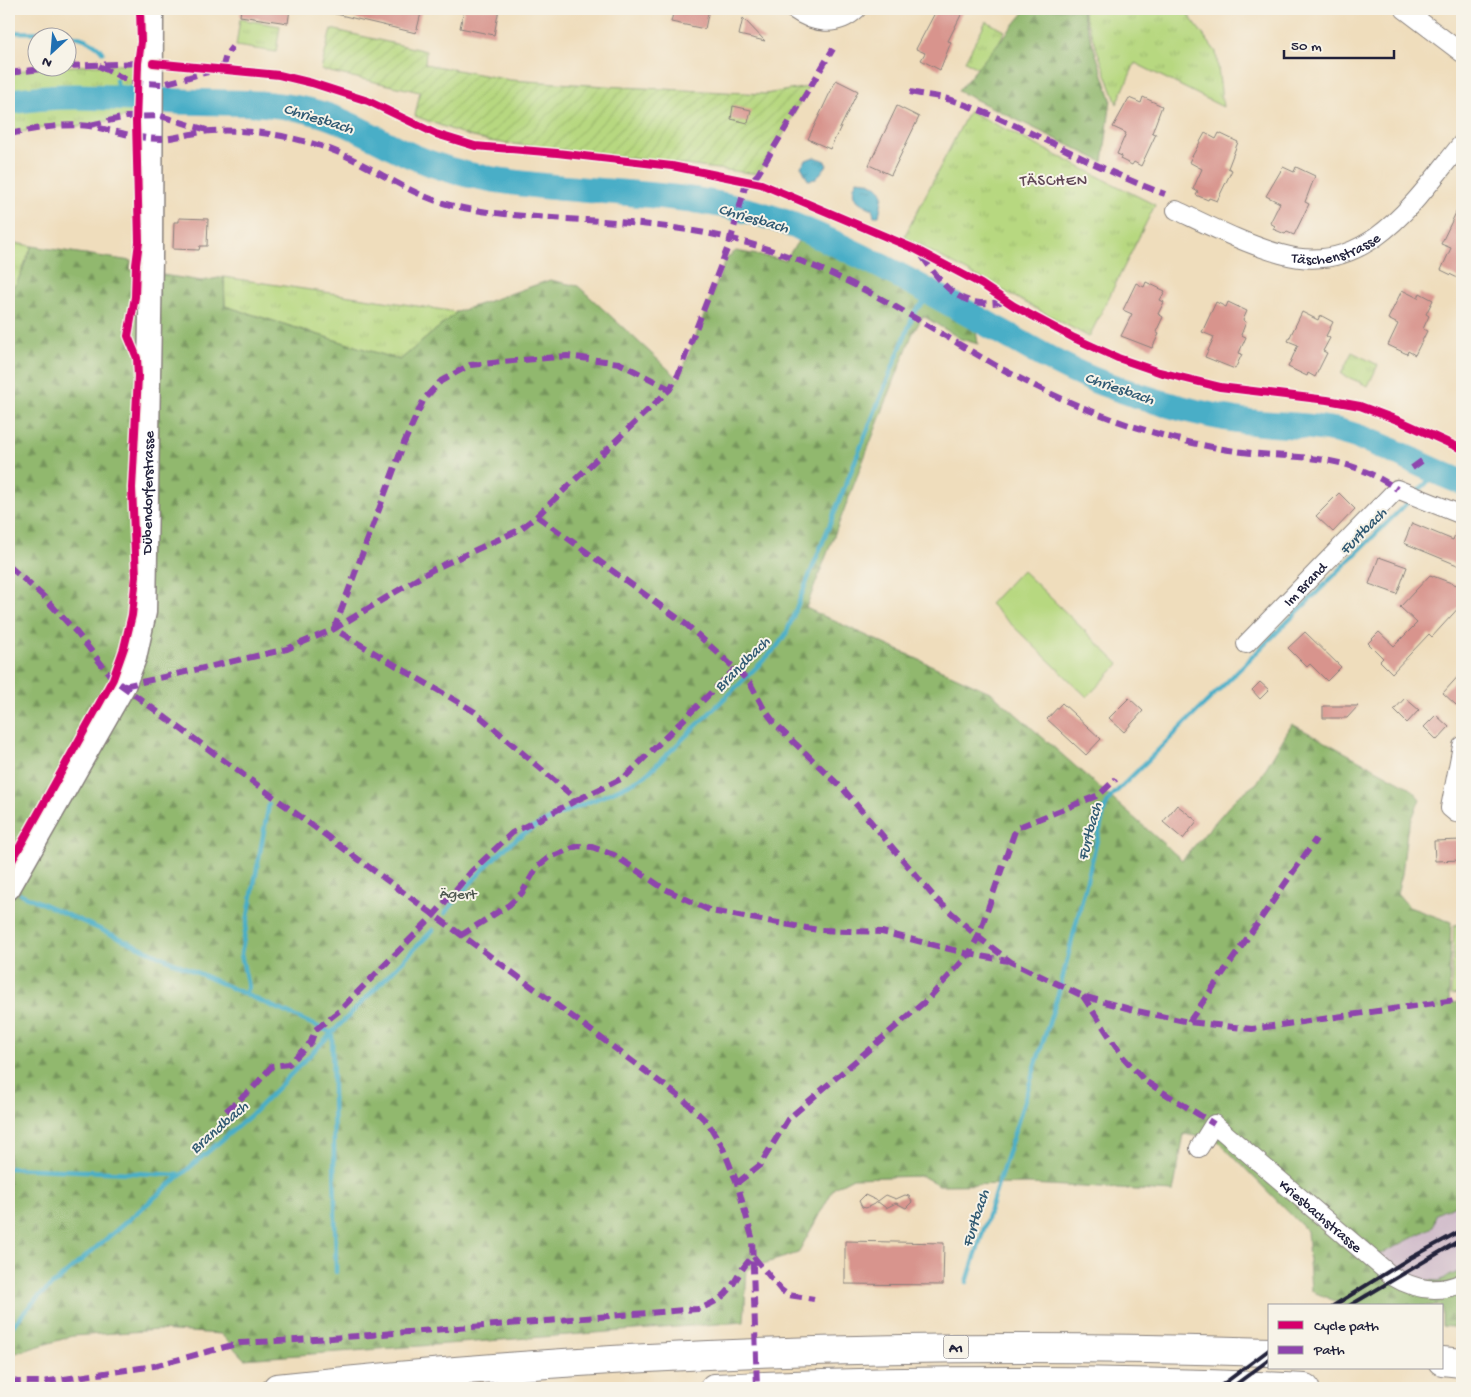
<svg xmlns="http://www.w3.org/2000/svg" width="1471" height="1397" viewBox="0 0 1471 1397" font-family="'Gochi Hand',sans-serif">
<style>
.industrial{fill:#d1bdcb}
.grass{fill:url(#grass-tufts);stroke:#6c7d5e}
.forest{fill:url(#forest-firs);stroke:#5a6d54}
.garden{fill:url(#garden-furrows);stroke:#6c7d5e}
.pitch{fill:#b7d880;stroke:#6c7d5e}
.water{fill:url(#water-ripples);stroke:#356881}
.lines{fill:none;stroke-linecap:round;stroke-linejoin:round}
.stream{stroke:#48aec7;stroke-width:4.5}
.river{stroke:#48aec7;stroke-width:26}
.building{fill:#d8948d}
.minor-casing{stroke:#88807c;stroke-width:20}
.tertiary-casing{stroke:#88807c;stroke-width:25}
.motorway-casing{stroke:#88807c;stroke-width:30}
.minor{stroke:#fff;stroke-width:18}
.tertiary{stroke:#fff;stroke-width:22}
.motorway{stroke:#fff;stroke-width:28}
.rail{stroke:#22223b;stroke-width:4}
.quiet{stroke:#8e44ad;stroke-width:6;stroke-dasharray:12 6;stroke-linecap:butt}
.cycleway-casing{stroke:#f7f3e8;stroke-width:11}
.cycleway{stroke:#d6006c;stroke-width:8}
.labels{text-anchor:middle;stroke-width:4;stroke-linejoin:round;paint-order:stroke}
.shield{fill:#f7f3e8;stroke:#62616f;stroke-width:1}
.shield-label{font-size:14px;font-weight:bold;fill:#22223b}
.street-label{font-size:15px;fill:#22223b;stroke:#f7f3e8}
.park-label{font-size:15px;fill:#4f5950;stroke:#f7f3e8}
.water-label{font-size:16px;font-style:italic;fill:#315a73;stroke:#f7f3e8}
.neighbourhood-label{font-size:16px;letter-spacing:1px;fill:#624a58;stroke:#f7f3e8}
</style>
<defs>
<pattern id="grass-tufts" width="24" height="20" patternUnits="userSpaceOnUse" patternTransform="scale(1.25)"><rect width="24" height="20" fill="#b7d880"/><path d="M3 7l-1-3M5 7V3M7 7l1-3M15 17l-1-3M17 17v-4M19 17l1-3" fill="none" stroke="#9db970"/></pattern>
<pattern id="forest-firs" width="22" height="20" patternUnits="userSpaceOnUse" patternTransform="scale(1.25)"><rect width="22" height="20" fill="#91b86e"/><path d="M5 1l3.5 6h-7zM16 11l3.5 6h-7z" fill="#76955c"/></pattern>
<pattern id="garden-furrows" width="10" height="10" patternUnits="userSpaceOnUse" patternTransform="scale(1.25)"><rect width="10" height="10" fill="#b7d880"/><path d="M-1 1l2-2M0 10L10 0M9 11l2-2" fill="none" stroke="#9db970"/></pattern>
<pattern id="water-ripples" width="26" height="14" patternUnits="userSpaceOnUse" patternTransform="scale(1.25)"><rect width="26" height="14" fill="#48aec7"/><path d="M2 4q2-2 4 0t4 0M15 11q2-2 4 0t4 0" fill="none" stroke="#3c8da3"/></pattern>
</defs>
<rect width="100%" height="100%" fill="#f7f3e8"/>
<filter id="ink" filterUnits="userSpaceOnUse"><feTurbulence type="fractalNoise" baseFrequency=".02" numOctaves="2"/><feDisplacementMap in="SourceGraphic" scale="10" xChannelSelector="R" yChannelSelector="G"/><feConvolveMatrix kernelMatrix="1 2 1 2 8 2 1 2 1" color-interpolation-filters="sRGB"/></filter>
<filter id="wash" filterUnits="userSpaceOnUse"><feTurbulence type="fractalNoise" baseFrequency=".0096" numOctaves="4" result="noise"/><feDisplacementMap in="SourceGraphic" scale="20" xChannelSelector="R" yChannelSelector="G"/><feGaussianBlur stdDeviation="1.12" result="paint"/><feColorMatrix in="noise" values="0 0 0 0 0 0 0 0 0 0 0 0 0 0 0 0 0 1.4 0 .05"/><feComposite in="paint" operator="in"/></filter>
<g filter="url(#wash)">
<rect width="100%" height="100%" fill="#efddbc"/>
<path class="industrial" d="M1462,1202V1270L1439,1281L1410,1279L1379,1255L1433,1227L1436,1214Z"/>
<g class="grass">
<path d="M1082,9H1184L1216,52L1223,107L1135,63L1117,104Z"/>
<path d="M240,19L280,26L276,52L236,46Z"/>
<path d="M986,21L1005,31L983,71L965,61Z"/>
<path d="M138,63L136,122L126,117L85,126L49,127L9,134V73L36,68Z"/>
<path d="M969,111L1155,205L1089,337L904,237Z"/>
<path d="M9,242L32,246L17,283L9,290Z"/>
<path d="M224,277L457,312L400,360L225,306Z"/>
<path d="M1352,352L1378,365L1368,386L1341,374Z"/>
<path d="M1462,924V994L1451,995L1454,925Z"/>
</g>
<g class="forest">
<path d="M1027,9H1081L1111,99L1103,162L958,91Z"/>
<path d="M799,240L890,279L976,331L978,344L961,339L923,316L912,335L806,608L992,693L1182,860L1236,798L1257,783L1292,724L1409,787L1420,799L1407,831L1402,874L1397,893L1409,907L1451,922L1449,1003L1462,1002V1202L1436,1214L1433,1227L1379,1255L1410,1279L1439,1281L1462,1270V1328L1442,1326V1306H1347L1311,1291L1307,1231L1217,1140L1184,1134L1173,1192L1029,1184L939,1185L922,1176L853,1178L834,1188L798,1253L747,1269L744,1322L244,1359L221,1334L158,1330L73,1336L9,1355V290L17,283L32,246L131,261L130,270L202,281L224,277L225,306L400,360L457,312L550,280L578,286L679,379L726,259L736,251L785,260Z"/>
</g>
<path class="garden" d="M331,29L426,51L425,64L510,80L622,87L765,94L808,87L783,135L758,174L489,141L466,135L415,116L420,92L321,70Z"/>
<path class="pitch" d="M1022,570L1119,664L1087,697L990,604Z"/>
<g class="water">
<path d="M814,157L824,160L827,165L816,179L808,180L801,166L806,160Z"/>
<path d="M857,180L867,181L880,188L883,195L879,216H874L872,209C859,202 847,198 857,180Z"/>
</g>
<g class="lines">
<g class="stream">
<path d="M9,32C37,33 84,28 103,52"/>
<path d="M116,80L121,97"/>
<path d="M1417,492L1437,473"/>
<path d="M21,894L332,1033L336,1272"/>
<path d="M445,913C467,888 489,860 516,839C555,810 605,800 646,775L775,649L786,634L915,311L933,294"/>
<path d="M245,994L248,987L241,954L269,804"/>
<path d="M9,1168L181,1175"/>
<path d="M967,1282L1060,988L1105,808L1110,798L1410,500"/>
<path d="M9,1330L36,1299L251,1115L433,930"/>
</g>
<path class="river" d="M9,102C65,92 113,98 169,101C221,104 271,99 321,114C354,124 381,142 412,156C435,166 460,174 485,178C588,197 696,186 795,226C866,255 933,294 1000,331C1034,350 1066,370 1102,383C1148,400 1195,414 1243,421C1276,426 1310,424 1342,432C1384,443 1421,467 1462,482"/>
</g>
<g id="blocks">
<g class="building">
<path d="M241,9H290L288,23L240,16Z"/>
<path d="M333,9H422L416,33L332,13Z"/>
<path d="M464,9H499L494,35L460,28Z"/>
<path d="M674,9H709L705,29L671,22Z"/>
<path d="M937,9H964L948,41L951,42L940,70L921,60L925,53L916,49Z"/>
<path d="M743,18L765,41L739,35Z"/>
<path d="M836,80L858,91L830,149L808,139Z"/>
<path d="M1143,97L1162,106L1152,133L1156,134L1141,166L1134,162L1132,165L1120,159L1122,156L1117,154L1126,133L1113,127L1129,98L1141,103Z"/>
<path d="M733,106L751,110L748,123L731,119Z"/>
<path d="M897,106L919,117L891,175L869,165Z"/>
<path d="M1205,133L1216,139L1219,133L1238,142L1228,168L1232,170L1217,201L1209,198L1208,200L1196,195L1198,192L1193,189L1202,169L1189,162Z"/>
<path d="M1283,167L1294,172L1296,167L1315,176L1305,202L1309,204L1294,235L1287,232L1285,234L1273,229L1275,226L1270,223L1280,203L1266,196Z"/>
<path d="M1462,200V280L1441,270L1451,248L1441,244Z"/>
<path d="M179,218L208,219L207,246H200L199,250L173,249L174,222H179Z"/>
<path d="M1146,282L1165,291L1160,300L1164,302L1158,314L1163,317L1156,332L1159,334L1152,348L1121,336L1132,314L1123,310L1136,283L1144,287Z"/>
<path d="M1402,290L1418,298L1420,293L1433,300L1426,314L1429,316L1423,329L1427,331L1415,355L1408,351L1407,354L1388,345L1398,324L1388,319Z"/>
<path d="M1216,302L1226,307L1228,302L1247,311L1243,320L1246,322L1241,335L1246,337L1239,353L1242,354L1235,369L1205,357L1214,337L1202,332Z"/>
<path d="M1302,312L1318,320L1320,315L1333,322L1326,336L1330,338L1323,351L1327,353L1315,377L1308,373L1307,376L1288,367L1298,345L1288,341Z"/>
<path d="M1339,493L1355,509L1333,532L1316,516Z"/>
<path d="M1412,523L1453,540L1458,525H1462V567L1404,543Z"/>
<path d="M1379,557L1407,567L1397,594L1369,584Z"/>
<path d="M1430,575L1462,587V604L1432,637L1429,634L1392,673L1380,661L1383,658L1368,643L1379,632L1394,646L1417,623L1400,607Z"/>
<path d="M1305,632L1341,667L1327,681L1310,664L1307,667L1288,648Z"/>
<path d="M1462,672V699L1456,705L1443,693Z"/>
<path d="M1260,682L1269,690L1260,699L1252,690Z"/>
<path d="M1129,698L1143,711L1124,732L1109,718Z"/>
<path d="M1405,698L1419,710L1407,723L1394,710Z"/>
<path d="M1062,703L1101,739L1086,755L1047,719Z"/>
<path d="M1323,706H1358L1347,718H1323Z"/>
<path d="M1436,715L1449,727L1437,740L1424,727Z"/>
<path d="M1177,805L1197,821L1183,839L1163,822Z"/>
<path d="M1462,840V860L1435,861L1434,841Z"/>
<path d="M865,1195L878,1201L886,1195L896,1199L905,1195L909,1196L912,1202L906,1208L896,1203L886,1208L878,1202L866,1208L862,1207L859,1201Z"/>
<path d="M845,1241L944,1243L943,1285L845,1284Z"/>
</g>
</g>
</g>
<g filter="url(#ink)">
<use href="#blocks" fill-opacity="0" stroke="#88807c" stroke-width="1"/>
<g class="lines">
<g class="minor-casing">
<g id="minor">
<path d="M793,9C814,24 837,28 857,9"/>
<path d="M1404,9L1462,53"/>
<path id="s1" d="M1176,210C1210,226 1245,244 1281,254C1367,279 1416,199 1462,143"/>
<path id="s2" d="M1246,644L1397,489L1462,515"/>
<path d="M1462,746L1450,808L1456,813L1462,814"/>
<path id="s3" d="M1199,1148L1214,1124L1392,1276C1415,1290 1437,1294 1462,1283"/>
</g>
</g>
<g class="tertiary-casing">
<g id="tertiary">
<path id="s4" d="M9,888L124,686L135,658L145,612L151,259L152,9"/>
</g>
</g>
<g class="motorway-casing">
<g id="motorway">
<path d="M1442,1361L1462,1363"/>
<path d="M277,1388C607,1352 938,1341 1270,1352"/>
<path d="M714,1388C911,1379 1108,1378 1305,1388"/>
</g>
</g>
<use href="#minor" class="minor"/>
<use href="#tertiary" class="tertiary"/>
<use href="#motorway" class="motorway"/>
<g class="rail">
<path d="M1333,1306L1407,1260L1462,1230"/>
<path d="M1349,1306L1462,1239"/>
<path d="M1218,1388L1270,1349"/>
<path d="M1231,1388L1270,1359"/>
</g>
<g class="quiet">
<path d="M68,66L142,63"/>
<path d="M99,66L131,82L163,84L208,72"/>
<path d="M222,69L226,55L232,47"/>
<path d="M9,73L50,68"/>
<path d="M910,92C924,95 938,96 951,100C1025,124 1092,168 1165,194"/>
<path d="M90,125L126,117L161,116L207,130"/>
<path d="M9,134C35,129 62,123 89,126C113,130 137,139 161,139C178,138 195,132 212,131C248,129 286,135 321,146C367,161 406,195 454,206C528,222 606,217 681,229C724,235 767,247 808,264C874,290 933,330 995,365C1038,389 1082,409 1129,425C1166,437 1204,447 1243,452C1304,460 1342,452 1397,489"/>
<path d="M922,256C946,290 961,310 1006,301"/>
<path d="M1412,468L1426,458"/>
<path d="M537,516L687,625L740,673L750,683L764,709L777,726L844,790L935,898L978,937L1011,962L1083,996L1137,1011L1189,1022L1252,1029L1462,999"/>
<path d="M9,566L43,596L77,633L113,679L573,1017L684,1100L708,1123L722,1146L737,1183L752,1237L757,1388"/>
<path d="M124,686L287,649L334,629L432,570L519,530L537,516L670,389L678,375L731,239L745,187L758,174L833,49"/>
<path d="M577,800L625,777L735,669"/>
<path d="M460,936L509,905L522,893L537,867L548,858L578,846L592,847L614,855L663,888L711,911L818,930L882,932L969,954L978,937L1016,828L1099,795L1116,779"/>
<path d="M1083,996L1123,1057L1145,1081L1214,1124"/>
<path d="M1189,1022L1316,839"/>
<path d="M226,1111L253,1088L272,1066L289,1064L311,1042L315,1030L339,1011L433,916L471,872L512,833L577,800L475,712L334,629L404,443L424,399L441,381L470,365L567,356L619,363L670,389"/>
<path d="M737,1183L760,1165L788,1119L929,998L969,954L1008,961"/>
<path d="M9,1380L17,1382H43L154,1366L240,1343L332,1338L698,1309C738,1295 729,1281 753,1256L781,1290L788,1295L814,1299"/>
</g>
<g class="cycleway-casing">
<g id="cycleway">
<path d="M153,63L279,75L312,83L368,101L436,134L475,146L557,153L672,166L761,184L915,249L981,284L1014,306L1074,338L1118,358L1159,372L1220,387L1327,400L1360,406L1400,421L1462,449"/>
<path d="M9,866L113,679L124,648L132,615L136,576L132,488L138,376L137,358L128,336L135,297L136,265L139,242L136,122L138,63L141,42L140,9"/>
</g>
</g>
<use href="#cycleway" class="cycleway"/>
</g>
</g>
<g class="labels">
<rect class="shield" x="943.5" y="1335.5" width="25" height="23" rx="4"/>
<g class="shield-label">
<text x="956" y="1352">A1</text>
</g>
<g class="street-label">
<text dy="5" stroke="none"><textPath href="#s1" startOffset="171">Täschenstrasse</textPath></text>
<text dy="5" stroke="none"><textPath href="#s4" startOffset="429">Dübendorferstrasse</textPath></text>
<text dy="5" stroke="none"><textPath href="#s2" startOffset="84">Im Brand</textPath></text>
<text dy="5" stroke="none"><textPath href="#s3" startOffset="169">Kriesbachstrasse</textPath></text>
</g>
<g class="park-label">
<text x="458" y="898">Ägert</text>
</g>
<g class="water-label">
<text transform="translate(319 117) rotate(17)" y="6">Chriesbach</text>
<text transform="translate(754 217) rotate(16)" y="6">Chriesbach</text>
<text transform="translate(1120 387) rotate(19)" y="6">Chriesbach</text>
<text transform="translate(1362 530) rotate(-45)" y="6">Furtbach</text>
<text transform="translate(741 663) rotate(-45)" y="6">Brandbach</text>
<text transform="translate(1088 831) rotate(-75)" y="6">Furtbach</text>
<text transform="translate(218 1126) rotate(-41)" y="6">Brandbach</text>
<text transform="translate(974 1218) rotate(-72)" y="6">Furtbach</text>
</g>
<g class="neighbourhood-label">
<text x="1054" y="185">TÄSCHEN</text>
</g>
</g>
<rect width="1471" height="1397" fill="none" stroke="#f7f3e8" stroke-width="30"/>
<rect x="1268" y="1304" width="175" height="65" fill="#f7f3e8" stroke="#a29fa3"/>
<rect x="1278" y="1321" width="25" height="8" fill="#d6006c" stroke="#a29fa3"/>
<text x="1314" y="1330" font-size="15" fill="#22223b">Cycle path</text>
<rect x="1278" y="1346" width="25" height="8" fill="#8e44ad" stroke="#a29fa3"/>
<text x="1314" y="1354" font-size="15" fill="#22223b">Path</text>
<g transform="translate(52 52) rotate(206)"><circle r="24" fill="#f7f3e8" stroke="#a29fa3"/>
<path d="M0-4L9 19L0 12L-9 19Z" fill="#1f6fb2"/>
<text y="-8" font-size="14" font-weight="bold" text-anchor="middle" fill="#22223b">N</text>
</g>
<path d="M1284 50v8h110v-8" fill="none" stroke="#22223b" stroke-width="2.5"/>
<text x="1291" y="50" font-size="15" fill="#22223b" stroke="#f7f3e8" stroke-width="4" paint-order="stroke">50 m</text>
</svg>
